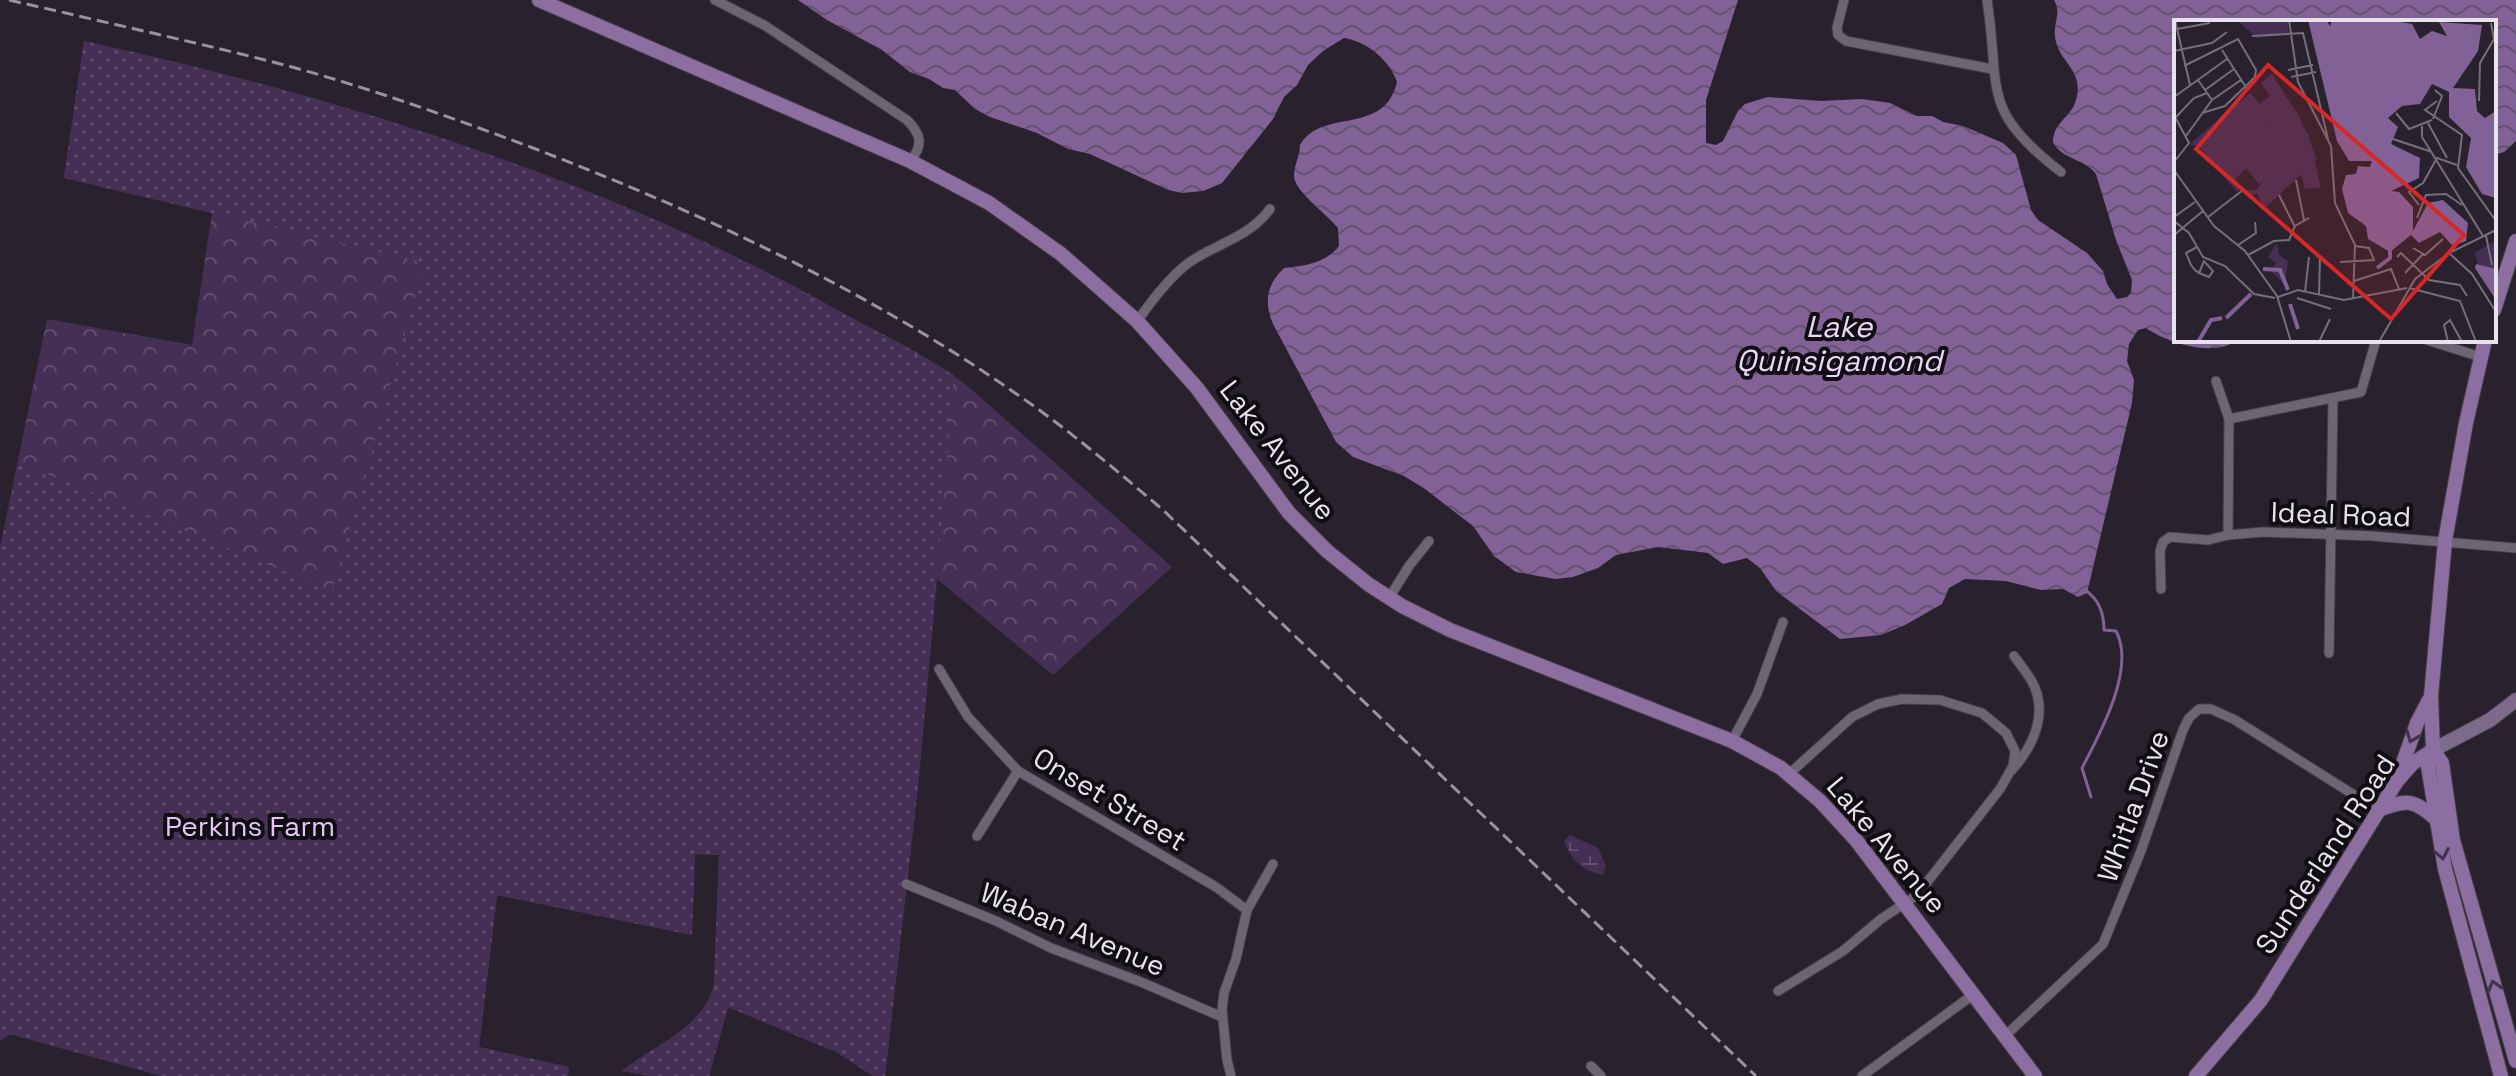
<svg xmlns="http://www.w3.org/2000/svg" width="2516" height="1076" viewBox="0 0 2516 1076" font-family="'Space Grotesk',sans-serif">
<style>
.forest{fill:url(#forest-crowns)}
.wetland{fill:url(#wetland-marsh)}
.park{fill:url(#park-dots)}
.water{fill:url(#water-waves)}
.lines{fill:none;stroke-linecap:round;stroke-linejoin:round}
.stream{stroke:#826197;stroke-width:3}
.street-casing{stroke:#453f49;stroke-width:11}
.secondary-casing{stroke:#453f49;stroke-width:16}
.primary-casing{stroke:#453f49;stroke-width:16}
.street{stroke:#6e6574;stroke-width:9}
.secondary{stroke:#7d6a8a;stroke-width:14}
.primary{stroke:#8c6ea0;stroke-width:14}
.rail{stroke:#99939e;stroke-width:3;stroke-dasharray:12 6;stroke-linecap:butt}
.oneway{stroke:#42344b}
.labels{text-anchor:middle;stroke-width:8;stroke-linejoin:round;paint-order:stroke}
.street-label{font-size:28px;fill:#e7e2eb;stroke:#100d13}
.park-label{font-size:28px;fill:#e2c5f5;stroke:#100d13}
.water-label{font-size:30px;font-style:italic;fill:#ead7f7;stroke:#100d13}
.inset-river{fill:none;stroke:#826197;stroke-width:4}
.inset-road{fill:none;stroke:#756f7a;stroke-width:2}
.view{fill:#d62828;fill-opacity:0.15;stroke:#d62828;stroke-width:4}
.inset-edge{fill:none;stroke:#e7e2eb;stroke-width:4}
</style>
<defs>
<pattern id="forest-crowns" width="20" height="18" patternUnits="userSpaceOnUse" patternTransform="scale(2)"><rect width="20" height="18" fill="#452f54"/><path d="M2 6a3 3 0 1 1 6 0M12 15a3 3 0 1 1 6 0" fill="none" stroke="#604d6d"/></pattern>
<pattern id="wetland-marsh" width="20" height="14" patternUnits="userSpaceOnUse" patternTransform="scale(2)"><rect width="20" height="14" fill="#452f54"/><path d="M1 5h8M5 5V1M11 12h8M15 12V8" fill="none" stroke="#604d6d"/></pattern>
<pattern id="park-dots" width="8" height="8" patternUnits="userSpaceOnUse" patternTransform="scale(2)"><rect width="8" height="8" fill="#452f54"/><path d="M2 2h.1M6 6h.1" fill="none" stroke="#604d6d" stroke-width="1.8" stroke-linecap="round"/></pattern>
<pattern id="water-waves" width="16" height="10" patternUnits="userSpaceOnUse" patternTransform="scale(2)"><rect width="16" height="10" fill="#826197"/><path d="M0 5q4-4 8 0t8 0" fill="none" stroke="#64526e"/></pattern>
</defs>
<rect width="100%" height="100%" fill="#29222e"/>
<path class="forest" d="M84,41C344,98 603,179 836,309C873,330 921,352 954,376C977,392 998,414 1020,432C1071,477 1121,522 1172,567L1053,675L937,579L918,788L885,1076H873L836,1052L728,1007L709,1076H650L622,1071C654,1045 704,1028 714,984L719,855L695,854L692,935L497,895L479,1047L569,1067L568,1076H162L10,1034L0,1041V548L47,319L192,345L212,213L64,178Z"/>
<path class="wetland" d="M1570,835L1598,848L1606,866L1603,875C1581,870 1573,862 1564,841Z"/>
<path class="park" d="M84,41C282,84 474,141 659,222C761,267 857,321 954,375L920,764L885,1076H873L836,1052L728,1007L709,1076H650L622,1071C654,1045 704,1028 714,984L719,855L695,854L692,935L497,895L479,1047L569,1067L568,1076H162L10,1034L0,1041V548L18,462L332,591L425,263L64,178Z"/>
<path class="water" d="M798,0H1738L1706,100V143L1716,145L1723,141L1738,111L1745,104L1768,97L1821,101L1862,99L1890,103L1917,116H1932L1943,122L1963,126L2003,143L2016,155L2031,210L2038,220L2087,253L2103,271L2107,284L2117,299L2127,297L2131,293L2132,280L2116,240L2096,174C2084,158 2062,160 2053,142C2053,122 2071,118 2076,100C2085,69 2057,62 2055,36C2053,22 2062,14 2054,0H2516V141L2504,152L2494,155V22H2176V340H2237C2214,358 2168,343 2146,328L2138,330L2129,344L2127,361L2134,380L2132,403L2087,593L2078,597L2063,589L2041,590L2006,581L1965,579L1949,588L1942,604L1905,625L1881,635L1840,639L1776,591L1760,568L1747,558L1723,564L1708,553L1658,547L1616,555L1598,568L1573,577L1555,579L1516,572L1494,556L1473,526L1425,489L1404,476L1353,457L1336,442L1273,324C1264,303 1266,285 1284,268C1304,266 1326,263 1339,246L1338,228C1328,215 1294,191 1294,176C1294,165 1300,156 1300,145C1322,107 1384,137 1397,82C1390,61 1367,41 1344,38L1323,51L1308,65L1297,85L1284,97L1273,119L1222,183L1203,191L1182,193L1168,190L1090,154L1068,149L1037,133L990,117L975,109L955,90L943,88L929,79L910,72L882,50L827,20Z"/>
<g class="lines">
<path class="stream" d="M2085,590C2099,599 2104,614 2104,630L2116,631C2136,668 2100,734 2082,768L2091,797"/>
<g class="street-casing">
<g id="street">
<path d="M715,0L764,25L907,120C921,134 924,145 910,161"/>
<path d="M1844,0L1837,28L1838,35L1846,41L1992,69"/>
<path d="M1987,0C2001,90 1979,109 2061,172"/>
<path d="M1137,321C1152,301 1167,280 1187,264C1214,244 1249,238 1270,209"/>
<path d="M2427,340L2481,357"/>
<path d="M2216,381L2229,419L2228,535"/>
<path d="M2229,419L2361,392L2376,340"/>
<path d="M2161,589L2160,551L2163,542L2170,537L2208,540L2228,535L2263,532L2372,536L2516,548"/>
<path d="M1389,598L1409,566L1429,541"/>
<path d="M2329,653L2333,398"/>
<path d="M939,669L968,717L1018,771L1216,887L1247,910"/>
<path d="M1732,741L1757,694L1783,622"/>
<path d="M2012,770C2031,749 2047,718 2035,688C2031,677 2021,666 2014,656"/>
<path d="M977,836L1018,771"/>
<path d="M906,884L996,921L1051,948L1141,982L1222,1017"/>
<path d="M1778,991L1843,951L1881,919L1917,895L2000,789L2013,766L2015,751L2006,733L1982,713L1940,700L1902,699L1878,704L1852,717L1789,774"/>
<path d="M2005,1036L2103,944L2141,851L2183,730L2189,718L2199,709H2211L2235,720L2378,810"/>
<path d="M1591,1066L1601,1076"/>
<path d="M1231,1076L1227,1060L1222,1010L1224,993L1236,959L1247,910L1273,864"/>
<path d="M1862,1076L1974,994"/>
</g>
</g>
<g class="secondary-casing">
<path id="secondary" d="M2433,750L2490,720L2516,700"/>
</g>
<g class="primary-casing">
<g id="primary">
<path d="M539,0L910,161L989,203L1061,254L1137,321L1197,388L1289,513L1327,551L1368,584L1402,606L1450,630L1732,741L1781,768L1820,801L1856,840L2035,1076"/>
<path d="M2494,310L2516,241"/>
<path d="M2485,340L2466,423L2445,541L2431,696L2433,750L2428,766L2445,869L2501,1076"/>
<path d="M2433,750L2442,763L2453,840L2516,1061"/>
<path d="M2398,777L2417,723L2429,700"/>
<path d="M2379,810C2405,799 2414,799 2436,819"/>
<path d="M2196,1076L2261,1000L2397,781L2412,764L2433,750"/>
</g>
</g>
<use href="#street" class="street"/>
<use href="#secondary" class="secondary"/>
<use href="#primary" class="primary"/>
<path class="rail" d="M9,0C91,19 172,37 253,57C348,80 442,114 533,148C702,213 869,291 1018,395C1069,430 1116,470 1163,510L1756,1076"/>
</g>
<defs><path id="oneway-chevron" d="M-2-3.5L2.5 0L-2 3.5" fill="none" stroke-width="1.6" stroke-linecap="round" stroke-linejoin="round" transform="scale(2)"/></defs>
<g class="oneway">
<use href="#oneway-chevron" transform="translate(2412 737) rotate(112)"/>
<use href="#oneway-chevron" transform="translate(2442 854) rotate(79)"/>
<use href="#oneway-chevron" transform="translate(2494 986) rotate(-106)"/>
</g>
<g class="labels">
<g class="street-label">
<text transform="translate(1278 450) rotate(52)" y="10">Lake Avenue</text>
<text transform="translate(2341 514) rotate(2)" y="10">Ideal Road</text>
<text transform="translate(1110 799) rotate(31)" y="10">Onset Street</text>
<text transform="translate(2133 806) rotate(-70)" y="10">Whitla Drive</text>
<text transform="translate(1887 845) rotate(50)" y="10">Lake Avenue</text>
<text transform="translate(2325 854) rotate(-57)" y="10">Sunderland Road</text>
<text transform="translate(1073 929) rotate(23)" y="10">Waban Avenue</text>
</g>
<g class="park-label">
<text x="250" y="836">Perkins Farm</text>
</g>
<g class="water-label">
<text x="1839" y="337">Lake<tspan x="1839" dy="34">Quinsigamond</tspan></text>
</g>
</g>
<g transform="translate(2174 20)">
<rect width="322" height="322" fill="#29222e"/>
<path d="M98,54L135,116L147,168L131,169L127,154L90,189L83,173L76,177L70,170H82L91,159L85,164L72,148L61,159L66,166L63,172L25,126L15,125L76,73L86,84L96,76L87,63Z" fill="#452f54"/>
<path d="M103,223L105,235L114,241L111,265L97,251L102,243L94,237Z" fill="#452f54"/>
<path d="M63,0H113L115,14L83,18ZM98,54L125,96L143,139L90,189L83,173L76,177L70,170H82L91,159L85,164L72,148L61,159L66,166L63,172L25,126L15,125L64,82L80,113L109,94L87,63ZM322,220V250L304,245L301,233Z" fill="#452f54"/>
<path d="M134,0H152L156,6L158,0H215L238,4L246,19L258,11L273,16L265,2L308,5L304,31L279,68L301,69L303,91L311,98L322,91V178L308,174L292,147L297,118L275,97V72L258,64L246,84L228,86L214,98L224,107L217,124L246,138L245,158L217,171L225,172L239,187V211L254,183L269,180L294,203L292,221L279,226L266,212L245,223L237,215L216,232L194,219L192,206L174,193L168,169L172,155L182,154L184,146L196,147L198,141H175L163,121ZM302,244L322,249V280L301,248Z" fill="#826197"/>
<path class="inset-river" d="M203,248L216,238V229M89,249L106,250L114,270M116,284L124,309M52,298L77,274M24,322L37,300L48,298"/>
<path class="inset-road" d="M1,0L16,65M115,0L124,62L157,126L161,183L181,225L179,279M3,9L36,3M78,16L129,13L154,119M48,30L73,69M0,31L38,23L53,12M10,46L64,19L82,50L81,57L51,86L28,93M114,50L139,45M117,57L142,52M24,60L38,80M31,70L60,49M0,77L53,39M263,81L251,90L288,115L284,148L322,201M305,81L306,43L320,19L317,3M222,93L235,109L258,100M0,95L15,123L0,142M1,98L20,78L33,73M259,99L268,76L261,70M254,103L273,138M248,106V117L309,216M12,116L38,80L67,60M219,119L258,132M0,150L40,206L71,231L103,276L117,322M122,160L130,200M105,175L121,207M245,185L235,172L249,163L263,138L283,145M0,197L21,182M34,197L69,170M243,198L252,175L272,174L288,185M0,201L15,213L29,237L51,246L80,274L101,278M0,215L29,191M312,216L318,245M64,225L82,213L81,202M23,227L12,233L17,245L21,250L25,253L35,257L39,251L30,241L25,253M239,228L251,235L269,219M275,233L298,254L322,292M74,235L100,221L115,220L121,206L135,198M223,237L227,233L255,260L286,265L293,276M166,242L200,240L195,228L181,226M231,253L249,234M180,261L217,249L225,269M235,268L286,281L302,322M131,272L135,237M145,275L146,235M104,277L124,270L170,280L233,268M123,278L157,289M145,322L156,299M205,322L241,259L275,233L322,210M274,322L270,305L276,300L288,322"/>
<path class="view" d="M94,45L290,215L217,299L22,129Z"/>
<rect width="322" height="322" class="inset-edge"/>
</g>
</svg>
